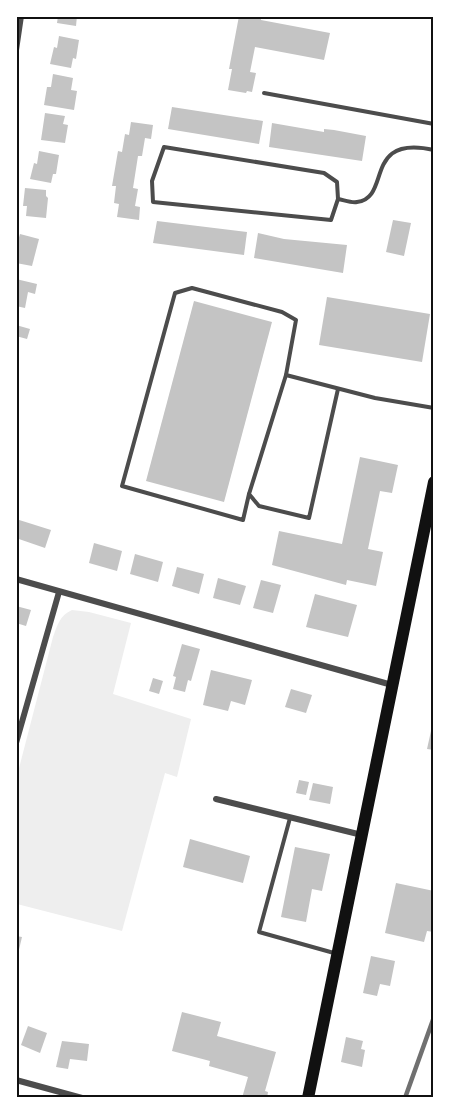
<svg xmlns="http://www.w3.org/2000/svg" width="450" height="1114" viewBox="0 0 450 1114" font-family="'PT Sans Narrow',sans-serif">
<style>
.green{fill:#eee}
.building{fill:#c4c4c4}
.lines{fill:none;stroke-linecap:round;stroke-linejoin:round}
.service{stroke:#4c4c4c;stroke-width:4}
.minor{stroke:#4c4c4c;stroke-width:6}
.primary{stroke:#111;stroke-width:12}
.rail{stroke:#707070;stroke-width:4.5}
.neatline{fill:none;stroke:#111;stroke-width:2}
</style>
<rect width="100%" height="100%" fill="#fff"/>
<path class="green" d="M72,610L89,612L131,623L113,694L191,719L177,777L165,773L122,931L17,904V776L53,637C57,626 60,615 72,610Z"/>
<g class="building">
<path d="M58,16H77L76,26L57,23Z"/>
<path d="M239,16H261V20L330,33L324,60L255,47L250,72L256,73L252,92L247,91L246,93L228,90L232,69H229Z"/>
<path d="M59,36L79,40L76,59L73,58L71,68L50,64L54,47L57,48Z"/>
<path d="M53,74L73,78L71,90L77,91L74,110L44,105L47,87H51Z"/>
<path d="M172,107L263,121L259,144L168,129Z"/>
<path d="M45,113L65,116L63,124L68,125L65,143L41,140Z"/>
<path d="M131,122L153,125L151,139L145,138L142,156H138L133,188L138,189L135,206L140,207L139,220L117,217L119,204L114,203L116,186H112L118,151L122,152L125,134L129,135Z"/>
<path d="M272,123L324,132V129L334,130L366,136L362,161L269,147Z"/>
<path d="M39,151L59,155L56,174H53L51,183L30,179L34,163L37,164Z"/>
<path d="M25,188L46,190V196L48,198L46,218L26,216L27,206H23Z"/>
<path d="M393,220L411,223L404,256L386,252Z"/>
<path d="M157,221L247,232L244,255L153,243Z"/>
<path d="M258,233L284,239L347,245L343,273L254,258Z"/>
<path d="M20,234L39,239L32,266L16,263V248Z"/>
<path d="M16,279L37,284L35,294L28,292L25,308L16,306Z"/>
<path d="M327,297L430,314L422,362L319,345Z"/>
<path d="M194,301L272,322L224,502L146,481Z"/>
<path d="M16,325L30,329L27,339L16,336Z"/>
<path d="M360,457L398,465L392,493L380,491L368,549L383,552L376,586L347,580L346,585L272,565L279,531L342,544Z"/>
<path d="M16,519L51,530L45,548L16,538Z"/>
<path d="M94,543L122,551L117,571L89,563Z"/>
<path d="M135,554L163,562L158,582L130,574Z"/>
<path d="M177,567L204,574L199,594L172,586Z"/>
<path d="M218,578L246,586L240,605L213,598Z"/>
<path d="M261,580L281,585L273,613L253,608Z"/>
<path d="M315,594L357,605L348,637L306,627Z"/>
<path d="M16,606L31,610L26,626L16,623Z"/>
<path d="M182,644L200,649L191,681L188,680L185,692L173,689L176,677L173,676Z"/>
<path d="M211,670L252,680L245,705L231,701L228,711L203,705Z"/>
<path d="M153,678L163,681L159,694L149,691Z"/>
<path d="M291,689L312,695L306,713L285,707Z"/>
<path d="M433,722L434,723V750L427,749Z"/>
<path d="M299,780L309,782L306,795L296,793Z"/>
<path d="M313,783L333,787L330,804L309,800Z"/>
<path d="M190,839L250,856L243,883L183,867Z"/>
<path d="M295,847L330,854L322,891L312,889L306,922L281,917Z"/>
<path d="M396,883L434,891V932L427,931L424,942L385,933Z"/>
<path d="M16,936L22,937L17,958H16Z"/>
<path d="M371,956L395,961L390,986L380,984L377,996L363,993Z"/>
<path d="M182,1012L221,1022L217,1036L276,1052L265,1091L268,1092L267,1098H242L248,1077L209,1066L210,1061L172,1051Z"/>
<path d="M28,1026L47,1033L40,1053L21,1045Z"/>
<path d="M346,1037L363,1041L361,1049L365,1050L362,1067L341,1062Z"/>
<path d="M62,1041L89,1044L87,1061L70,1059L68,1069L56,1067Z"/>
</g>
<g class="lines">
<g class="service">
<path d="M264,93L434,124"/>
<path d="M164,147L324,173L337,182L338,199L331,220L153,202L152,181Z"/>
<path d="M338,199C344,200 351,203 357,202C392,198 362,134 434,150"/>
<path d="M286,375L249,494L259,506L309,518L338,389"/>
<path d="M249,494L243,520L122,486L175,293L192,288L282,312L296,320L286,375L375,398L434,408"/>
<path d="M290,818L259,932L334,953"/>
</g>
<g class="minor">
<path d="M16,50L21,16"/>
<path d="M16,579L392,685"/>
<path d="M16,743L59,592"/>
<path d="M216,799L362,835"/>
<path d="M16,1080L82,1098"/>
</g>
<path class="primary" d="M308,1098L434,482"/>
<path class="rail" d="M405,1098L434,1017"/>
</g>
<rect width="450" height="1114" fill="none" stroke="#ffffff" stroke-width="36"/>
<rect x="18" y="18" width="414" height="1078" class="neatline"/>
</svg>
